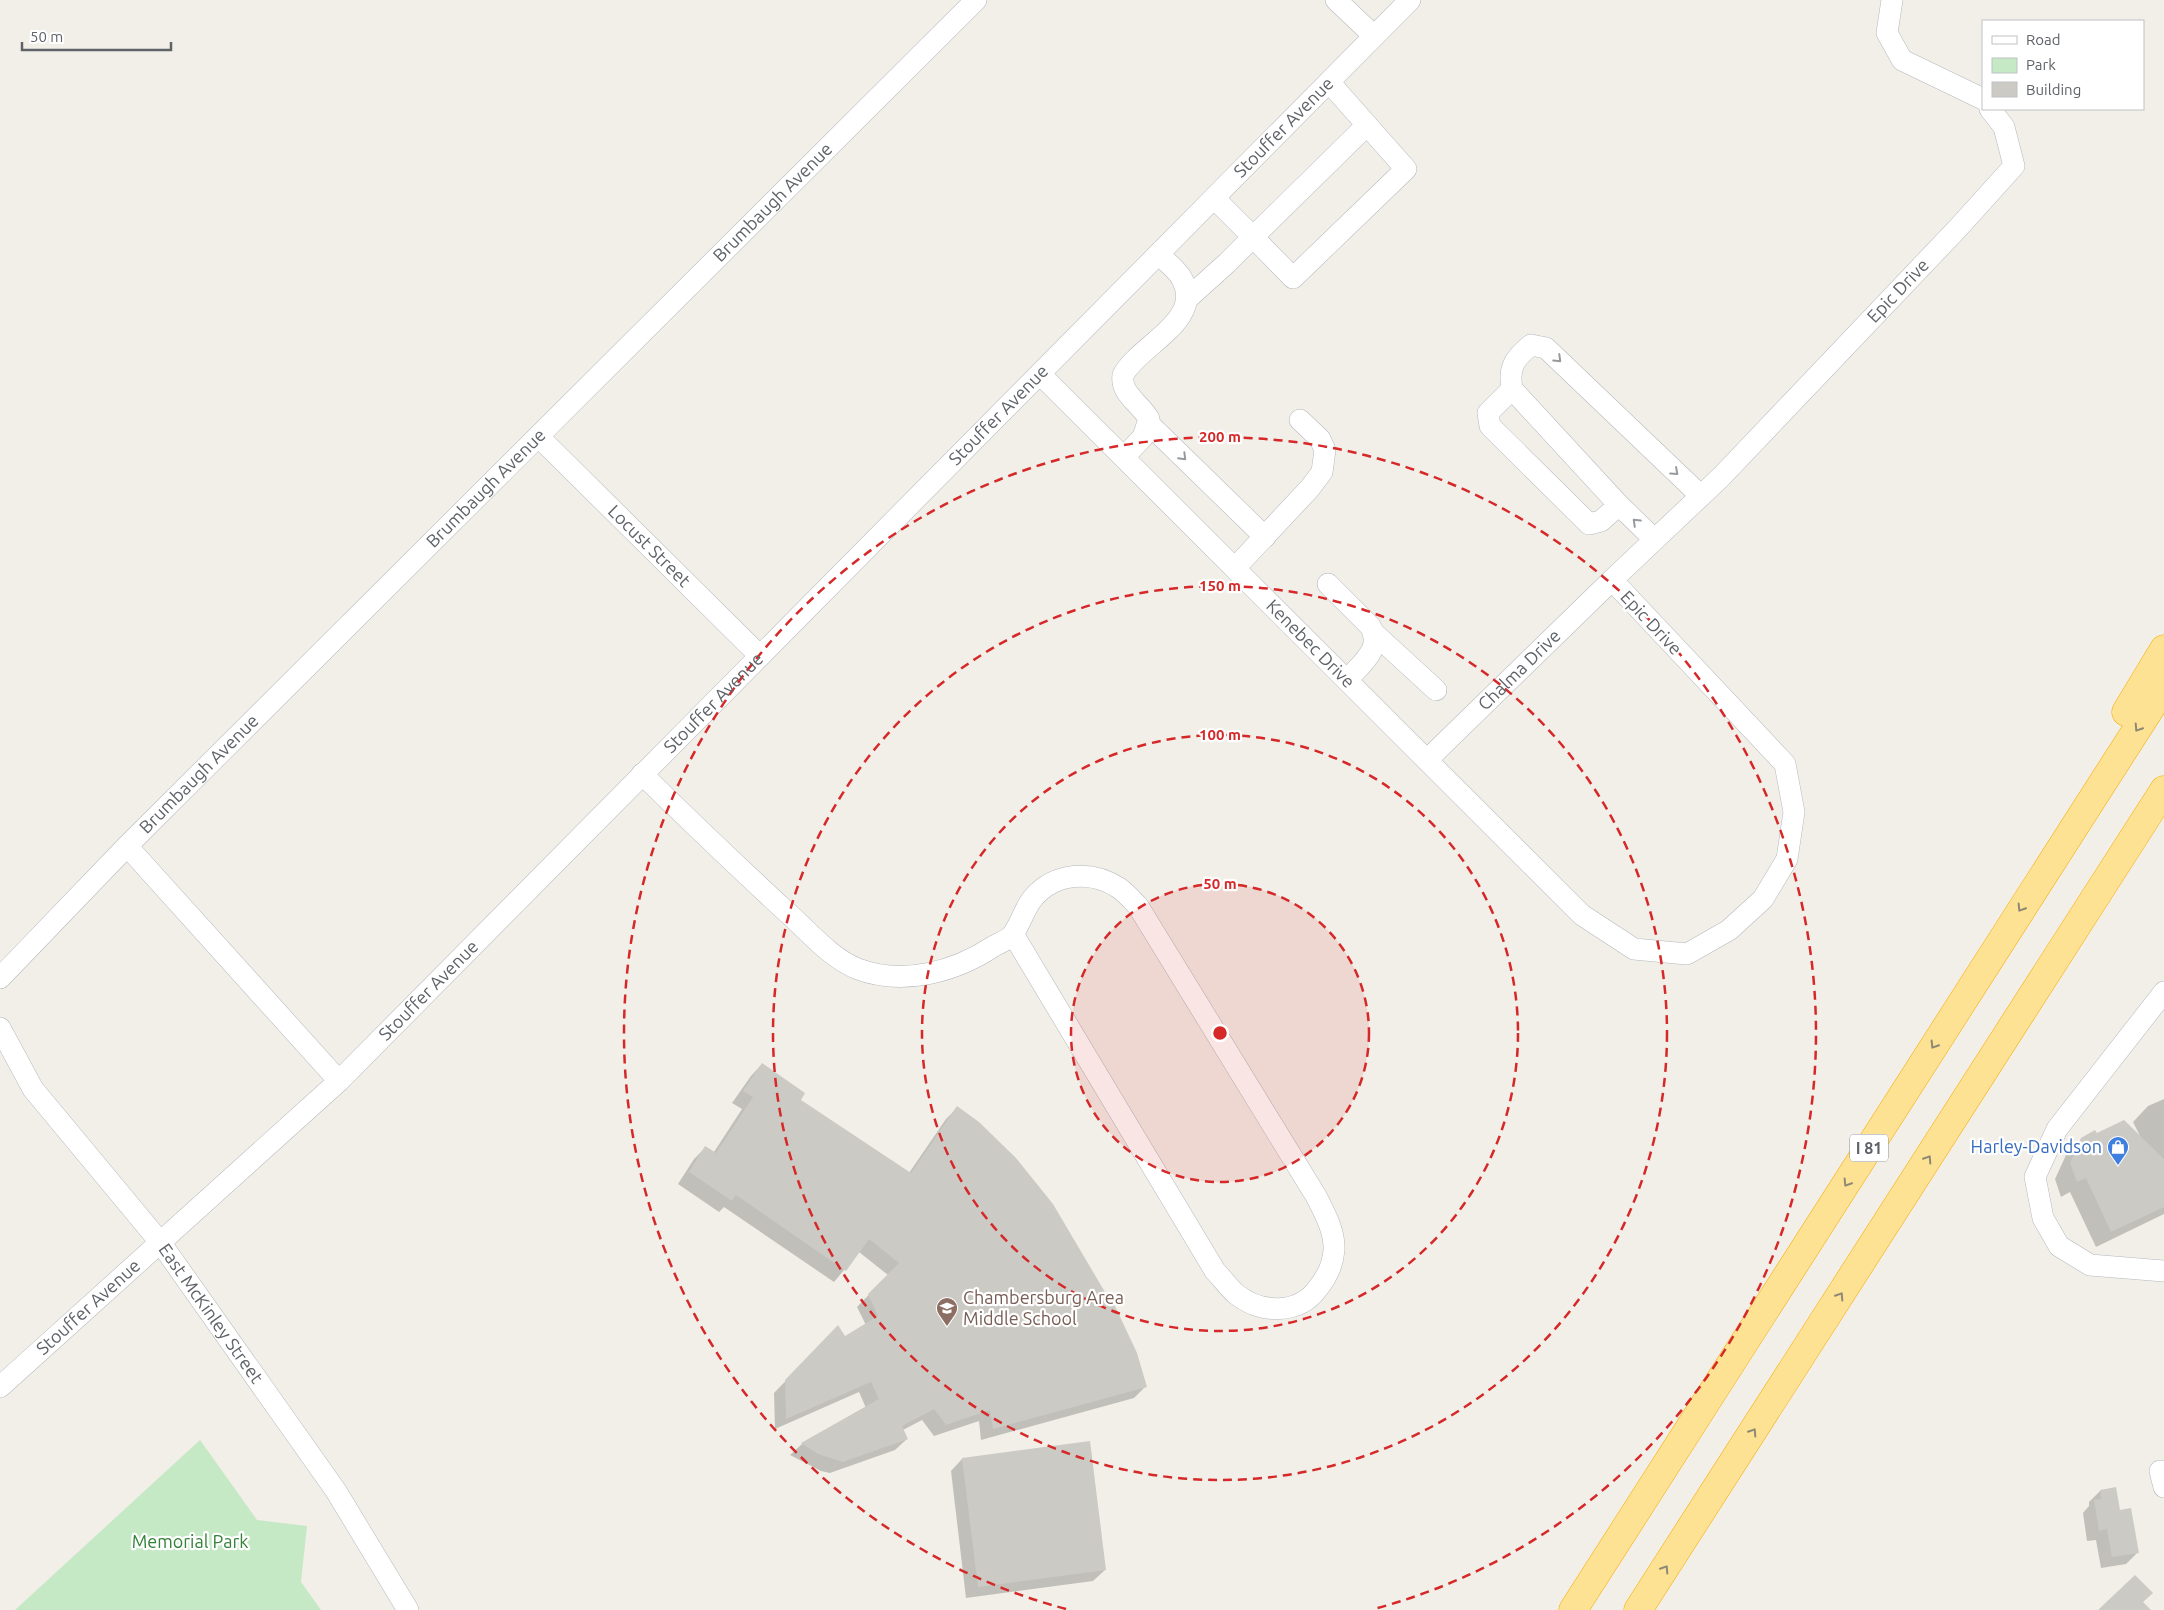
<svg xmlns="http://www.w3.org/2000/svg" width="2164" height="1610" viewBox="0 0 2164 1610" font-family="Ubuntu,sans-serif">
<style>
.green{fill:#c5e8c5}
.shadow{fill:#0003}
.building{fill:#cccac5}
.lines{fill:none;stroke-linecap:round;stroke-linejoin:round}
.minor-casing{stroke:#b5b8bc;stroke-width:22}
.highway-casing{stroke:#f9ab00;stroke-width:29}
.minor{stroke:#fff;stroke-width:21}
.highway{stroke:#fde293;stroke-width:28}
.oneway{stroke:#979a9d}
.oneway2{stroke:#8e8975}
.ring{fill:none;stroke:#d62828;stroke-width:2.5;stroke-dasharray:9 6}
.labels{text-anchor:middle;stroke-width:4.5;stroke-linejoin:round;paint-order:stroke}
.shield{fill:#fff;stroke:#8f9295;stroke-width:1}
.shield-label{font-size:16px;font-weight:bold;fill:#5f6368}
.street-label{font-size:18px;fill:#5f6368;stroke:#fff}
.shop-label{font-size:18px;fill:#366cbe;stroke:#fff;text-anchor:end}
.education-label{font-size:18px;fill:#785e54;stroke:#fff;text-anchor:start}
.park-label{font-size:18px;fill:#348238;stroke:#fff}
.centre{fill:#d62828;stroke:#fff;stroke-width:2.5}
.ring-label{font-size:15px;text-anchor:middle;font-weight:bold;fill:#d62828;stroke:#fff;stroke-width:4.5;stroke-linejoin:round;paint-order:stroke}
</style>
<rect width="100%" height="100%" fill="#f1efe8"/>
<path class="green" d="M200,1440L257,1520L307,1526L301,1582L321,1610H15Z"/>
<g class="shadow">
<path d="M762,1064L799,1100L909,1173L946,1119L957,1108L1146,1386L1134,1398L981,1440L979,1421L934,1436L922,1420L903,1430L907,1439L895,1450L830,1473L821,1471L790,1455L802,1444L866,1408L859,1392L775,1429L774,1393L838,1327L845,1338L866,1325L857,1307L888,1275L859,1252L834,1282L724,1207L719,1212L678,1184L694,1159L706,1147L714,1152L742,1109L732,1103L751,1076Z"/>
<path d="M2164,1099V1214L2096,1247L2070,1192L2061,1197L2055,1179L2066,1155L2082,1139L2096,1135L2140,1136L2133,1122L2148,1106Z"/>
<path d="M962,1459L1105,1570L1093,1581L966,1598L951,1471Z"/>
<path d="M2100,1491L2119,1512L2137,1553L2126,1564L2101,1568L2096,1540L2087,1541L2083,1513L2089,1506V1502Z"/>
</g>
<g class="building">
<path d="M762,1063L805,1093L801,1100L911,1173L957,1106L979,1122L1016,1158L1053,1204L1112,1304H1114L1137,1353L1147,1387L993,1429L990,1410L946,1425L934,1409L902,1426L908,1439L843,1462L818,1454L801,1443L879,1399L871,1382L786,1419L785,1380L838,1325L845,1336L878,1316L868,1294L899,1263L869,1239L846,1271L736,1195L732,1201L689,1172L705,1146L716,1153L753,1097L743,1091Z"/>
<path d="M2124,1120L2164,1159V1207L2111,1232L2086,1178L2077,1182L2070,1163L2081,1138L2095,1130L2097,1133Z"/>
<path d="M1090,1441L1106,1570L978,1587L962,1458Z"/>
<path d="M2116,1487L2120,1510L2131,1508L2139,1553L2112,1557L2107,1529L2099,1531L2094,1500L2101,1499L2100,1490Z"/>
<path d="M2135,1575L2153,1593L2143,1602L2151,1610H2098Z"/>
</g>
<g class="lines">
<g class="minor-casing">
<g id="minor">
<path d="M1336,0L1374,36"/>
<path d="M1892,0L1887,33L1902,60L1983,99"/>
<path d="M1214,198L1253,237L1367,125L1329,82"/>
<path d="M1187,299L1227,263L1253,237L1293,278L1406,169L1367,125"/>
<path id="s1" d="M1040,374L1582,915L1634,949L1687,954L1729,930L1763,899L1787,859L1794,812L1785,764L1612,580L1721,477L1958,228L2014,166L2004,127L1990,109"/>
<path d="M1512,389L1488,413L1490,426L1589,524L1601,521L1619,505"/>
<path d="M1148,423L1265,537"/>
<path id="s2" d="M539,437L759,655"/>
<path d="M1124,457L1143,437L1149,419C1141,404 1120,394 1123,375C1139,345 1205,320 1182,279C1177,269 1165,261 1158,254"/>
<path d="M1654,539L1619,505L1512,389C1508,367 1515,358 1531,345L1546,348L1701,496"/>
<path d="M1235,568L1310,488L1322,472L1325,450L1320,439L1300,420"/>
<path d="M1328,584L1370,626C1384,648 1361,664 1347,680"/>
<path d="M1375,634L1436,690"/>
<path id="s3" d="M1427,760L1612,580"/>
<path d="M642,774C691,822 740,869 790,915C810,933 832,959 858,969C903,986 955,972 994,946C1000,943 1009,939 1013,934C1021,923 1024,909 1033,898C1055,872 1092,870 1119,888C1126,893 1132,900 1138,906L1316,1196C1324,1212 1335,1231 1334,1250C1333,1265 1327,1277 1318,1288C1299,1315 1261,1314 1236,1294C1228,1287 1222,1278 1215,1271L1013,934"/>
<path d="M127,846L339,1081"/>
<path id="s4" d="M0,978L127,846L976,0"/>
<path d="M2164,992L2057,1129L2035,1177L2043,1218L2059,1246L2090,1265L2164,1271"/>
<path id="s5" d="M0,1028L33,1089L160,1242L336,1491L408,1610"/>
<path id="s6" d="M0,1387L339,1081L1410,0"/>
<path d="M2160,1471L2164,1487"/>
</g>
</g>
<g class="highway-casing">
<g id="highway">
<path d="M2126,712L2164,649"/>
<path d="M1573,1610L2164,687"/>
<path d="M1638,1610L2164,790"/>
</g>
</g>
<use href="#minor" class="minor"/>
<use href="#highway" class="highway"/>
</g>
<defs><path id="oneway-chevron" d="M-2-3.5L2.5 0L-2 3.5" fill="none" stroke-width="1.6" stroke-linecap="round" stroke-linejoin="round" transform="scale(1.25)"/></defs>
<g class="oneway">
<use href="#oneway-chevron" transform="translate(1558 359) rotate(44)"/>
<use href="#oneway-chevron" transform="translate(1183 457) rotate(45)"/>
<use href="#oneway-chevron" transform="translate(1675 472) rotate(42)"/>
<use href="#oneway-chevron" transform="translate(1636 522) rotate(-136)"/>
</g>
<g class="oneway2">
<use href="#oneway-chevron" transform="translate(2138 728) rotate(123)"/>
<use href="#oneway-chevron" transform="translate(2021 908) rotate(122)"/>
<use href="#oneway-chevron" transform="translate(1934 1045) rotate(122)"/>
<use href="#oneway-chevron" transform="translate(1928 1159) rotate(-57)"/>
<use href="#oneway-chevron" transform="translate(1847 1183) rotate(122)"/>
<use href="#oneway-chevron" transform="translate(1840 1296) rotate(-57)"/>
<use href="#oneway-chevron" transform="translate(1753 1432) rotate(-57)"/>
<use href="#oneway-chevron" transform="translate(1665 1569) rotate(-57)"/>
</g>
<circle cx="1220" cy="1033" r="149" fill="#d62828" fill-opacity=".12"/>
<g class="ring">
<circle cx="1220" cy="1033" r="149"/>
<circle cx="1220" cy="1033" r="298"/>
<circle cx="1220" cy="1033" r="447"/>
<path d="M1066 1609A596 596 0 1 1 1374 1609"/>
</g>
<defs>
<g id="shop-pin" transform="scale(1.125)"><path d="M0 17L-7.5 6A9.5 9.5 0 1 1 7.5 6Z" fill="#3f7fe0" stroke="#fff"/><path d="M-5-2.5h2.3a2.7 3.5 0 0 1 5.4 0H5L5.5 6h-11ZM-1.5-2.5h3a1.5 2.3 0 0 0-3 0Z" fill="#fff"/></g>
<g id="school-pin" transform="scale(1.125)"><path d="M0 17L-7.5 6A9.5 9.5 0 1 1 7.5 6Z" fill="#8d6e63" stroke="#fff"/><path d="M0-5L7-2L0 1L-7-2ZM-4 1L0 2.5L4 1V4Q0 6-4 4Z" fill="#fff"/></g>
</defs>
<g fill-rule="evenodd">
<use href="#shop-pin" x="2118" y="1147"/>
<use href="#school-pin" x="947" y="1308"/>
</g>
<g class="labels">
<rect class="shield" x="1850" y="1134.5" width="38" height="27" rx="4"/>
<g class="shield-label">
<text x="1869" y="1154">I 81</text>
</g>
<g class="street-label">
<text dy="6" stroke="none"><textPath href="#s6" startOffset="1799">Stouffer Avenue</textPath></text>
<text dy="6" stroke="none"><textPath href="#s4" startOffset="1095">Brumbaugh Avenue</textPath></text>
<text dy="6" stroke="none"><textPath href="#s1" startOffset="1778">Epic Drive</textPath></text>
<text dy="6" stroke="none"><textPath href="#s6" startOffset="1394">Stouffer Avenue</textPath></text>
<text dy="6" stroke="none"><textPath href="#s4" startOffset="690">Brumbaugh Avenue</textPath></text>
<text dy="6" stroke="none"><textPath href="#s2" startOffset="155">Locust Street</textPath></text>
<text transform="translate(1651 623) rotate(47)" y="6">Epic Drive</text>
<text dy="6" stroke="none"><textPath href="#s1" startOffset="382">Kenebec Drive</textPath></text>
<text dy="6" stroke="none"><textPath href="#s3" startOffset="129">Chalma Drive</textPath></text>
<text dy="6" stroke="none"><textPath href="#s6" startOffset="989">Stouffer Avenue</textPath></text>
<text dy="6" stroke="none"><textPath href="#s4" startOffset="285">Brumbaugh Avenue</textPath></text>
<text dy="6" stroke="none"><textPath href="#s6" startOffset="584">Stouffer Avenue</textPath></text>
<text dy="6" stroke="none"><textPath href="#s6" startOffset="119">Stouffer Avenue</textPath></text>
<text dy="6" stroke="none"><textPath href="#s5" startOffset="356">East McKinley Street</textPath></text>
</g>
<g class="shop-label">
<text x="2102" y="1153">Harley-Davidson</text>
</g>
<g class="education-label">
<text x="963" y="1304">Chambersburg Area<tspan x="963" dy="21">Middle School</tspan></text>
</g>
<g class="park-label">
<text x="190" y="1548">Memorial Park</text>
</g>
</g>
<circle cx="1220" cy="1033" r="8" class="centre"/>
<g class="ring-label">
<text x="1220" y="442">200 m</text>
<text x="1220" y="591">150 m</text>
<text x="1220" y="740">100 m</text>
<text x="1220" y="889">50 m</text>
</g>
<rect x="1982" y="20" width="162" height="90" fill="#ffffff" stroke="#bfc1c3"/>
<rect x="1992" y="36" width="25" height="8" fill="#ffffff" stroke="#bfc1c3"/>
<text x="2026" y="45" font-size="15" fill="#5f6368">Road</text>
<rect x="1992" y="58" width="25" height="15" fill="#c5e8c5" stroke="#bfc1c3"/>
<text x="2026" y="70" font-size="15" fill="#5f6368">Park</text>
<rect x="1992" y="82" width="25" height="15" fill="#cccac5" stroke="#bfc1c3"/>
<text x="2026" y="95" font-size="15" fill="#5f6368">Building</text>
<path d="M22 42v8h149v-8" fill="none" stroke="#5f6368" stroke-width="2.5"/>
<text x="30" y="42" font-size="15" fill="#5f6368" stroke="#ffffff" stroke-width="4" paint-order="stroke">50 m</text>
</svg>
